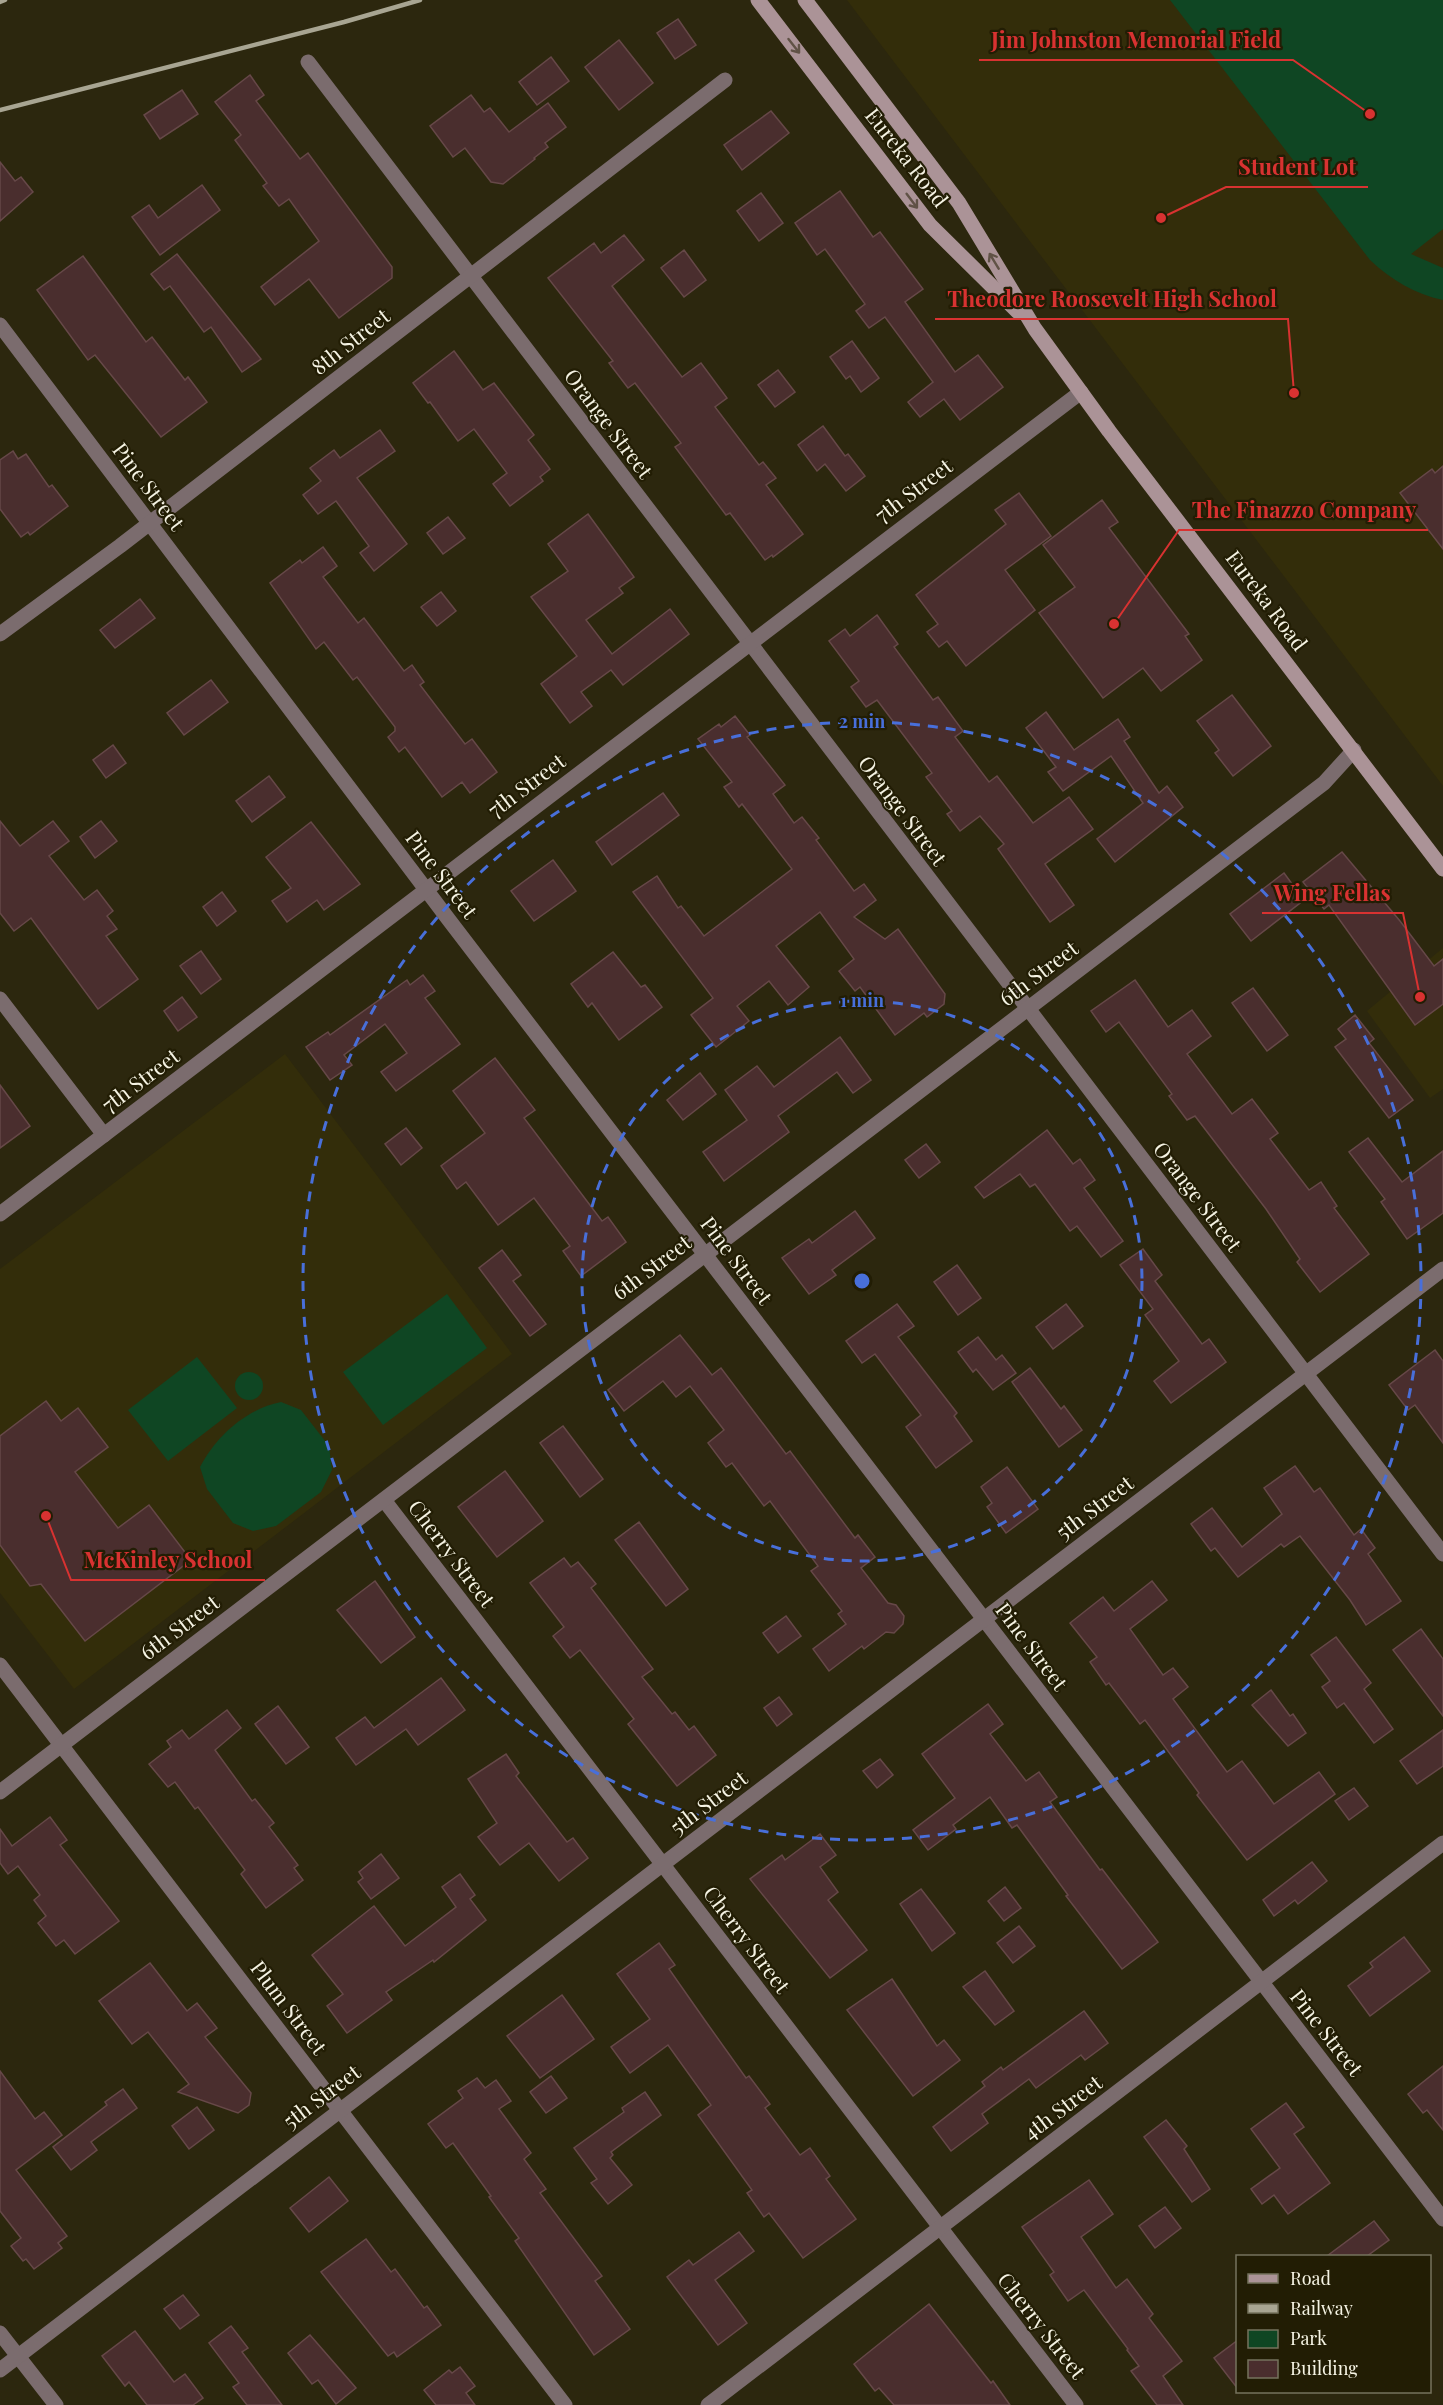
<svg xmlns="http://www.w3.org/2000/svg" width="1443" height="2405" viewBox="0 0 1443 2405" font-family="'Playfair Display',serif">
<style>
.built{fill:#332d0a}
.green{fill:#0f4623}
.building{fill:#4a2e2e;stroke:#664848;stroke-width:1.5}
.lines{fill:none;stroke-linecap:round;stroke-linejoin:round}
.street{stroke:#7b6c6e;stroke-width:15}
.secondary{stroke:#ab9397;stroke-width:15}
.rail{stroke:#a8a592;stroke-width:4.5}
.oneway{stroke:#605246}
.ring{fill:none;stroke:#486fda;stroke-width:3;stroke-dasharray:10 8}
.labels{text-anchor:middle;stroke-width:4.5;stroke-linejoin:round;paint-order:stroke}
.street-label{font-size:21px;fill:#f5f3e3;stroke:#221d04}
.centre{fill:#486fda;stroke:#221d04;stroke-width:3}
.ring-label{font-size:18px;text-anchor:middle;font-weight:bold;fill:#486fda;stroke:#221d04;stroke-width:4.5;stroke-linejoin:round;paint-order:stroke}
.leader{fill:none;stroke:#d83231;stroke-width:2}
.callout-dot{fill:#d83231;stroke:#221d04;stroke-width:2}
.callout-label{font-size:22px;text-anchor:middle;font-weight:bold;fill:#d83231;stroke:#221d04;stroke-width:4.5;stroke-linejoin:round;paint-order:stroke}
</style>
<rect width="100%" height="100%" fill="#2c270e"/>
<g class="built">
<path d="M847,0H1443V786Z"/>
<path d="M1443,948V1089L1430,1098L1367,1011Z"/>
<path d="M285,1054L512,1354L74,1689L0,1593V1269Z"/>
</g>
<g class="green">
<path d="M1170,0H1443V229L1411,254L1443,268V300C1415,294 1391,280 1370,260Z"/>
<path d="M447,1294L487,1348L383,1425L343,1372Z"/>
<path d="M197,1357L237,1408L168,1461L128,1410Z"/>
<circle cx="249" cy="1386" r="14"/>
<path d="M281,1402L301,1410L329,1446L332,1470L321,1492L276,1526L253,1531L233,1523L207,1489L200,1467C216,1436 246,1409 281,1402Z"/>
</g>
<g class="building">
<path d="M678,19L696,45L675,59L657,33Z"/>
<path d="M619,40L653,83L619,110L585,67Z"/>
<path d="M551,57L569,81L537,105L519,82Z"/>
<path d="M250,75L264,95L256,101L300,159L308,153L392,267V278L339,318L309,279L275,305L261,287L319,241L289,199L279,206L263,186L267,183L235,140L241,135L215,102Z"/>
<path d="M182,90L198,114L160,139L144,115Z"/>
<path d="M471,95L484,112L490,108L509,132L548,103L566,127L545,143L548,147L534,158L535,159L503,184L491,182L465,148L453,157L430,126Z"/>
<path d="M771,111L789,133L742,170L724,145Z"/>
<path d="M0,162L15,181L21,177L33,192L0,221Z"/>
<path d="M202,185L220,210L160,255L132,217L149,205L158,218Z"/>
<path d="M840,191L873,237L880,232L923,289L905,302L955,372L978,355L1003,387L960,420L944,399L920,417L908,402L933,382L885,317L869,328L856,311L865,304L825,249L817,255L795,223Z"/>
<path d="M761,193L783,223L759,241L737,211Z"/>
<path d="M624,235L644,260L612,286L682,377L701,363L727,398L715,407L759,465L763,462L776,478L766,485L803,534L773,557L772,555L765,560L730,513L726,515L675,447L681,443L635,383L628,388L609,363L613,361L548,278L594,243L601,253Z"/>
<path d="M684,250L706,280L684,297L661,268Z"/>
<path d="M177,254L261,359L242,372L211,327L204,332L170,286L164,290L151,274Z"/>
<path d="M83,256L146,342L152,337L185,380L188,377L207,402L161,437L95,355L88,360L37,290Z"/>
<path d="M852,341L879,378L861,392L850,376L846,379L830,357Z"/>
<path d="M454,351L483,390L494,383L534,435L528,440L550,469L540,477L543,481L510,506L493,484L507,473L474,429L458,441L430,402L428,403L413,383Z"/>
<path d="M778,370L795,392L775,407L758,385Z"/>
<path d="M823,426L845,456L848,454L865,476L846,491L825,464L817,471L798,445Z"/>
<path d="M380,430L395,451L357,478L407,544L374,571L360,553L369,546L336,501L318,514L303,495L321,481L310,468L334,450L340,458Z"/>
<path d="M13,451L18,459L26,454L49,487L52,485L68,506L30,535L28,532L21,537L0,509V460Z"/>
<path d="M1443,466V549L1400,493L1432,469L1435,473Z"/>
<path d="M1019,493L1051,536L1005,570L1035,610L966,666L947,641L939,647L927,632L938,624L916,595L1006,524L995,510Z"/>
<path d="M1102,500L1118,522L1109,528L1189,634L1185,636L1202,660L1161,691L1143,668L1103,698L1039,613L1075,587L1043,545Z"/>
<path d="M588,514L634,577L619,588L623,593L586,620L612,654L670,609L689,634L623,685L611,670L581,692L592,706L570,723L541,684L577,656L531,597L568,571L548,544Z"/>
<path d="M448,517L465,538L443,554L427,533Z"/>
<path d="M323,547L337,566L323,577L358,623L364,618L404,671L412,665L424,682L420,685L465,744L472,739L497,772L470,793L462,782L442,797L405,747L399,752L388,737L395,731V727L357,677L353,680L324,642L316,649L270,583L300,560L302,563Z"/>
<path d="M441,592L456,611L437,626L421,607Z"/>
<path d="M140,599L155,618L115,648L100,630Z"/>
<path d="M877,615L898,644L894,647L933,700L938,697L963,731L955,737L989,782L997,776L1033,823L1069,797L1093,829L1045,864L1074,905L1050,922L998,849L1004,844L980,816L960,831L947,814L952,811L926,777L932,773L877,700L866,707L851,687L859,681L829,641L845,629L850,636Z"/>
<path d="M211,680L228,702L184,735L167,713Z"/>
<path d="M1232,695L1271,746L1233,776L1215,753L1219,750L1197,721Z"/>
<path d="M1046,712L1074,750L1118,719L1130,737L1124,741L1159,793L1167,786L1183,807L1115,862L1097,839L1143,803L1111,756L1063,791L1048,772L1056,767L1026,728Z"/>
<path d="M735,716L750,735L747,737L785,785L773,794L794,823L802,817L819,838L816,840L854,891L864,884L876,900L854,917L885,939L898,929L945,994L944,1004L927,1017L924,1013L895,1035L860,987L855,991L839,971L854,959L820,912L776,946L809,987L788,1005L769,981L737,1006L749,1021L716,1047L691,1015L713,998L633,892L657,876L678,908L681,906L704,936L792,869L742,804L739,807L724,787L732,782L698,739L719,724L721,727Z"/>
<path d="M113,745L126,763L106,778L93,760Z"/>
<path d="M269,776L285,797L252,822L236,801Z"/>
<path d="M663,793L679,815L612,865L596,842Z"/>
<path d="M0,821L20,846L53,821L69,841L49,856L84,900L97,890L113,911L107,916L117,929L106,936L138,979L98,1009L31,918L14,931L0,913Z"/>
<path d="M101,821L117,841L95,858L80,837Z"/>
<path d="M311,822L360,884L324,910L317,900L287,922L272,901L291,888L266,857Z"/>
<path d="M1342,852L1400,921L1434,966L1443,959V1004L1415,1025L1329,905L1324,909L1303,882Z"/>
<path d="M553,860L576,891L534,921L511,891Z"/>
<path d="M1284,873L1304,900L1251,941L1230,914Z"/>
<path d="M222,892L236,911L217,926L203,907Z"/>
<path d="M201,951L221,979L201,994L180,966Z"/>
<path d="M613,952L641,987L645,985L662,1007L619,1040L592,1003L588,1007L571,984Z"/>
<path d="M423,975L435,991L425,998L460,1044L396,1091L381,1072L407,1053L385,1024L344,1055L352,1065L330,1080L306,1047L328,1032L330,1035L407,980L410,985Z"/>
<path d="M1135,980L1168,1027L1192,1010L1211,1036L1187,1054L1232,1114L1252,1099L1278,1133L1270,1139L1309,1190L1321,1182L1337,1206L1334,1208L1369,1254L1320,1292L1297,1262L1300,1259L1266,1209L1195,1116L1187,1120L1169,1096L1172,1094L1119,1022L1106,1032L1091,1011Z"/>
<path d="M1253,988L1288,1035L1267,1051L1232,1003Z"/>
<path d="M182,997L197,1017L178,1031L164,1011Z"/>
<path d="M1355,1015L1374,1039L1369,1043L1413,1100L1389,1118L1335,1047L1346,1039L1338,1029Z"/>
<path d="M840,1037L871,1080L853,1093L837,1072L778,1116L789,1132L724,1181L703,1152L747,1120L725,1090L757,1066L774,1087Z"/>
<path d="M495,1058L535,1110L524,1118L602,1221L608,1217L626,1242L581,1276L563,1251L570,1246L534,1198L498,1225L466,1182L457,1189L441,1166L485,1133L453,1091Z"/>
<path d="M700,1073L716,1094L683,1120L667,1100Z"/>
<path d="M0,1085L30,1126L0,1148Z"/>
<path d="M406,1128L422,1148L401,1165L385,1144Z"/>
<path d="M1047,1130L1073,1164L1080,1159L1095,1180L1084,1188L1123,1241L1101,1257L1077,1226L1070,1231L1035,1184L1030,1187L1020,1174L984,1198L975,1187Z"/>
<path d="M1368,1138L1402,1182L1443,1151V1213L1407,1239L1381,1202L1385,1199L1349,1152Z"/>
<path d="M926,1144L940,1162L919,1178L905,1160Z"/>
<path d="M855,1211L875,1238L832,1270L836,1275L809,1294L782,1258L809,1239L812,1243Z"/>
<path d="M1143,1249L1162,1275L1155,1281L1202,1344L1209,1339L1226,1362L1171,1403L1154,1381L1179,1361L1145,1315L1153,1309L1120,1265Z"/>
<path d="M502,1250L521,1275L513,1281L546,1324L530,1336L479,1268Z"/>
<path d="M957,1265L981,1298L958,1315L934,1282Z"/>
<path d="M897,1304L914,1326L898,1337L957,1413L954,1416L972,1441L936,1468L906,1427L921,1415L875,1354L862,1363L846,1341Z"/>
<path d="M1066,1304L1083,1326L1053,1349L1036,1327Z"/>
<path d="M680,1335L712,1375L721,1368L786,1454L790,1451L855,1538L858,1535L875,1557L861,1568L888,1603L896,1605L904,1616L903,1624L894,1633L886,1632L864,1649L862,1646L829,1671L813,1649L846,1624L838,1614L842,1611L811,1571L818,1566L770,1501L764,1506L732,1463L726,1467L708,1443L724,1430L690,1386L676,1397L663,1381L624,1411L608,1390Z"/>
<path d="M978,1337L996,1360L1002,1355L1016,1373L993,1390L976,1369L973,1372L958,1352Z"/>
<path d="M1435,1350L1443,1361V1443L1415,1405L1408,1410L1389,1385Z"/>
<path d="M1030,1368L1061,1409L1064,1406L1082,1430L1059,1447L1012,1382Z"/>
<path d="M46,1401L61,1421L78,1408L108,1447L75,1472L118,1528L149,1505L191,1560L85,1641L41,1584L30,1586L0,1545V1436Z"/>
<path d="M563,1426L603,1479L580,1497L540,1443Z"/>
<path d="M1295,1466L1314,1492L1320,1488L1354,1535L1361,1529L1375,1548L1368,1554L1401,1601L1366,1625L1350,1600L1300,1536L1284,1547L1281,1544L1238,1577L1215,1548L1211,1551L1191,1524L1212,1508L1242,1547L1282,1514L1264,1488Z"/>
<path d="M1007,1467L1038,1509L1006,1533L987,1507L992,1503L981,1487Z"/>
<path d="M505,1471L543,1521L497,1557L458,1507Z"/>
<path d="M639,1522L688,1589L666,1606L615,1540Z"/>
<path d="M564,1558L571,1567L578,1562L596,1584L591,1588L653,1669L642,1677L672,1714L675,1712L689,1730L694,1726L716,1755L677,1786L628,1724L634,1719L580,1650L570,1658L553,1636L564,1627L530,1583Z"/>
<path d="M375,1581L415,1637L381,1663L337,1610Z"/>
<path d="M1152,1581L1167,1600L1130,1629L1163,1675L1173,1668L1188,1687L1173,1699L1227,1772L1242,1761L1274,1804L1319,1772L1335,1794L1247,1860L1197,1795L1199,1793L1145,1720L1140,1724L1109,1683L1106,1685L1090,1662L1097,1657L1070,1623L1103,1597L1114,1611Z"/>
<path d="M786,1616L801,1636L778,1653L763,1633Z"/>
<path d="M1421,1629L1443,1659V1716L1393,1650Z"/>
<path d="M1336,1637L1371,1683L1364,1689L1393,1729L1374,1743L1344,1703L1337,1708L1322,1687L1330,1681L1311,1655Z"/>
<path d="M441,1678L465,1710L418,1745L406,1729L356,1765L336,1738L365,1717L374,1728Z"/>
<path d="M1271,1690L1290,1716L1293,1714L1306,1733L1288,1746L1252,1705Z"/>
<path d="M779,1697L792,1714L777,1726L764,1708Z"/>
<path d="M988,1704L1003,1724L990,1734L1026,1781L1039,1772L1057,1797L1050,1802L1100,1870L1102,1869L1158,1942L1122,1969L1066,1896L1068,1895L1017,1825L1012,1828L990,1797L953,1825L956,1829L928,1850L913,1830L955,1798L922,1754Z"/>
<path d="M278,1706L309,1747L286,1764L255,1724Z"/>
<path d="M227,1710L241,1728L215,1750L252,1801L255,1799L274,1823L269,1827L298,1865L294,1868L303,1880L266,1908L241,1874L245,1870L198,1807L195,1809L175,1782L168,1787L149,1764L171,1747L167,1741L182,1730L189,1739Z"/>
<path d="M1443,1730V1766L1417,1784L1400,1761Z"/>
<path d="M506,1754L519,1773L516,1776L567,1842L573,1838L588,1858L559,1881L529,1843L500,1865L478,1837L497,1823L468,1779Z"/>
<path d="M880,1759L893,1775L877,1788L863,1771Z"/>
<path d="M1354,1788L1368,1806L1349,1820L1335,1801Z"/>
<path d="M50,1817L67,1840L60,1845L119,1921L75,1954L64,1940L56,1946L38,1923L46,1916L34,1900L40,1895L18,1866L8,1874L0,1863V1829L12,1846Z"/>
<path d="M820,1834L836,1855L820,1867L838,1892L828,1900L867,1950L830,1978L750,1879L782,1855L785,1860Z"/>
<path d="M381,1854L399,1878L371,1899L358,1882L363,1878L359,1872Z"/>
<path d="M1312,1862L1327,1881L1298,1904L1295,1900L1274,1916L1263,1900Z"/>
<path d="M460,1874L475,1895L470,1899L486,1920L434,1962L433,1960L386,1992L392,2000L347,2033L327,2006L343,1994L312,1955L374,1906L405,1946L456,1907L442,1887Z"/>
<path d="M1005,1887L1021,1908L1004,1921L988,1901Z"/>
<path d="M921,1889L955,1933L932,1951L900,1904Z"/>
<path d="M1019,1926L1035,1946L1013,1963L997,1943Z"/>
<path d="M1404,1937L1430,1971L1370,2016L1348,1986L1373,1967L1370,1963Z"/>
<path d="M659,1943L675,1965L669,1969L704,2019L746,2078L749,2076L770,2104L765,2108L800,2155L810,2148L830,2176L826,2179L856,2219L803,2258L769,2213L764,2217L747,2193L752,2190L698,2115L711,2105L668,2045L630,2073L611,2047L650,2019L617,1974Z"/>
<path d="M150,1963L187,2011L197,2003L217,2028L205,2037L251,2093L249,2105L238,2113L178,2092L189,2084L148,2032L132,2044L99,2001Z"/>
<path d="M985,1971L1014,2011L995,2025L963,1987Z"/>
<path d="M892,1979L937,2046L944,2040L960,2060L913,2096L847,2010Z"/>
<path d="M562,1995L594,2039L540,2078L507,2036Z"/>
<path d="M1084,2011L1108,2043L1085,2060L1081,2055L1036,2088L1029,2079L982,2114L988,2123L951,2151L933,2127L985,2086L982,2082L1001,2067L1003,2070Z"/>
<path d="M1443,2066V2130L1427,2110L1423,2113L1408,2094Z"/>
<path d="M0,2071L35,2119L44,2112L62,2135L16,2170L67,2236L58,2243L62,2248L34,2269L26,2259L23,2261L11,2246L21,2238L0,2211Z"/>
<path d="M551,2076L567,2098L546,2113L530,2092Z"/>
<path d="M477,2078L485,2088L496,2080L511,2101L499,2109L531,2153L524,2159L546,2189L540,2193L602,2276L595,2281L630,2329L594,2355L515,2241L519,2238L489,2197L491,2196L453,2143L446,2148L428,2124L463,2098L458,2091Z"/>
<path d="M123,2089L137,2108L91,2142L97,2150L71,2170L53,2147L107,2105L105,2102Z"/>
<path d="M645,2092L661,2115L611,2152L613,2155L610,2158L632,2185L608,2204L591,2183L597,2179L574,2148L624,2112L622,2108Z"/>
<path d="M1286,2103L1304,2127L1294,2134L1330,2183L1288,2214L1274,2195L1262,2204L1251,2189L1280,2168L1251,2129Z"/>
<path d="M197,2107L214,2130L189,2149L172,2126Z"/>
<path d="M1166,2120L1187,2146L1184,2149L1210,2189L1192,2202L1144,2137Z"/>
<path d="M329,2177L348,2201L309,2232L290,2208Z"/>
<path d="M1089,2180L1113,2214L1081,2237L1116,2288L1127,2279L1153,2314L1149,2318L1182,2361L1163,2376L1183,2405H1157L1131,2371L1139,2366L1127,2350L1128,2349L1084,2290L1068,2301L1050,2275L1054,2272L1022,2227Z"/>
<path d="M1165,2207L1181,2228L1155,2248L1139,2226Z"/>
<path d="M1374,2221L1389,2240L1367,2256H1327Z"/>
<path d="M739,2232L754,2251L715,2280L747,2323L718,2345L667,2277L689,2260L693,2265Z"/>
<path d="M366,2239L391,2272L395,2269L424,2308L427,2306L441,2325L397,2357L394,2352L388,2356L321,2272Z"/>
<path d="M183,2295L199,2315L180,2329L164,2309Z"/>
<path d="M929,2304L991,2383L993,2381L1010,2405H894L879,2388L875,2391L854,2364Z"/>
<path d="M231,2326L248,2348L242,2352L282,2405H247L233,2387L239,2383L209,2343Z"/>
<path d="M135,2331L174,2382L185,2374L203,2398L193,2405H147L129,2382L125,2386L102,2356Z"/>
<path d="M310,2335L356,2388L336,2404L318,2380L312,2384L288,2353Z"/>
<path d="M1238,2340V2389L1214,2358Z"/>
<path d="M460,2367L475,2386L466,2393L475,2405H436L424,2390L449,2370L452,2373Z"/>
</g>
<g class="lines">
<g class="street">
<path d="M308,62L1443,1554"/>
<path d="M0,325L449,920L1443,2219"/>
<path d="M0,634L120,546L725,80"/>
<path d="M0,999L104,1135"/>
<path d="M0,1214L1081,392"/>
<path d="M384,1500L1076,2405"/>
<path d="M0,1665L565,2405"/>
<path d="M0,1792L1324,783L1354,750"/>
<path d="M0,2333L56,2405"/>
<path d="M0,2370L1443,1269"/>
<path d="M708,2405L1443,1843"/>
</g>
<g class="secondary">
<path d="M758,0L930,225L1018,312"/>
<path d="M805,0L959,203L1035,329L1109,431L1443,869"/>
</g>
<g class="rail">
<path d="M0,2L5,0"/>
<path d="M0,110L344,22L420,0"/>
</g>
</g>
<defs><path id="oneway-shaft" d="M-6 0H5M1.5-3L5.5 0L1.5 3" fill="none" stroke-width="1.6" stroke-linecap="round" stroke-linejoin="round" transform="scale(1.5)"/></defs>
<g class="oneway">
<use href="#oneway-shaft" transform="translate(794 46) rotate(52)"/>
<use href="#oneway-shaft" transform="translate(912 201) rotate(53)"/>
<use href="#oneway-shaft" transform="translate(994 261) rotate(-121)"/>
</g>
<g class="ring">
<circle cx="862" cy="1281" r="280"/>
<circle cx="862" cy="1281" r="559"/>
</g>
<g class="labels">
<g class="street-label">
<text transform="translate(906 158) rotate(52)" y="7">Eureka Road</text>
<text transform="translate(351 342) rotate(-38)" y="7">8th Street</text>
<text transform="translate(608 424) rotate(53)" y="7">Orange Street</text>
<text transform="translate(148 487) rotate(53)" y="7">Pine Street</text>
<text transform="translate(914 491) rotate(-37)" y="7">7th Street</text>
<text transform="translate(1266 601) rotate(53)" y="7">Eureka Road</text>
<text transform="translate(527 786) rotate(-37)" y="7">7th Street</text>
<text transform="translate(902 811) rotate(53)" y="7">Orange Street</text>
<text transform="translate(441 875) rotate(53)" y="7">Pine Street</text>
<text transform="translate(1039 974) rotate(-37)" y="7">6th Street</text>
<text transform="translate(141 1081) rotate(-37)" y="7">7th Street</text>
<text transform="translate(1197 1197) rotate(53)" y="7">Orange Street</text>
<text transform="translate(736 1261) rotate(53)" y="7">Pine Street</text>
<text transform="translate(652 1268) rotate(-37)" y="7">6th Street</text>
<text transform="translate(1095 1508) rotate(-37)" y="7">5th Street</text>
<text transform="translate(451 1554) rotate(53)" y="7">Cherry Street</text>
<text transform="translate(180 1628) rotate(-37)" y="7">6th Street</text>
<text transform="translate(1031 1647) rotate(53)" y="7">Pine Street</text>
<text transform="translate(709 1803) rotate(-37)" y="7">5th Street</text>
<text transform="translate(746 1940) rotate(53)" y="7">Cherry Street</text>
<text transform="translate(288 2008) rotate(53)" y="7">Plum Street</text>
<text transform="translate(1326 2033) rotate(52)" y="7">Pine Street</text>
<text transform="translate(322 2097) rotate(-37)" y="7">5th Street</text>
<text transform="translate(1063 2108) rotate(-37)" y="7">4th Street</text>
<text transform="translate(1041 2326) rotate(52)" y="7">Cherry Street</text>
</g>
</g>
<circle cx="862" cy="1281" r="9" class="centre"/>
<g class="ring-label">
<text x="862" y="728">2 min</text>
<text x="862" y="1007">1 min</text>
</g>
<path class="leader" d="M1370 114L1293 60H979M1161 218L1226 187H1368M1294 393L1288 319H935M1114 624L1179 530H1428M1420 997L1403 913H1262M46 1516L71 1580H265"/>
<g class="callout-dot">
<circle cx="1370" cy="114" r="6"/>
<circle cx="1161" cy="218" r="6"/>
<circle cx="1294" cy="393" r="6"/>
<circle cx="1114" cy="624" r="6"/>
<circle cx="1420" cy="997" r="6"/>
<circle cx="46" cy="1516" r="6"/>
</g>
<g class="callout-label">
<text x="1136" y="48">Jim Johnston Memorial Field</text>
<text x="1297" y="175">Student Lot</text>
<text x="1112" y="307">Theodore Roosevelt High School</text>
<text x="1304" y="518">The Finazzo Company</text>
<text x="1332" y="901">Wing Fellas</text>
<text x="168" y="1568">McKinley School</text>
</g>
<rect x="1236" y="2255" width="195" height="138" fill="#221d04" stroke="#76735d" stroke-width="1.5"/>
<rect x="1248" y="2274" width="30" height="9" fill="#ab9397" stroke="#76735d" stroke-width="1.5"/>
<text x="1290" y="2285" font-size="18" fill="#f5f3e3">Road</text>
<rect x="1248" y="2304" width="30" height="9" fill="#a8a592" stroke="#76735d" stroke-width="1.5"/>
<text x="1290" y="2315" font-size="18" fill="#f5f3e3">Railway</text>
<rect x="1248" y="2330" width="30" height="18" fill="#0f4623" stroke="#76735d" stroke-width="1.5"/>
<text x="1290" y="2345" font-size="18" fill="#f5f3e3">Park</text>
<rect x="1248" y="2360" width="30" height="18" fill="#4a2e2e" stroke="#76735d" stroke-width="1.5"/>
<text x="1290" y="2375" font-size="18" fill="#f5f3e3">Building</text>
</svg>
